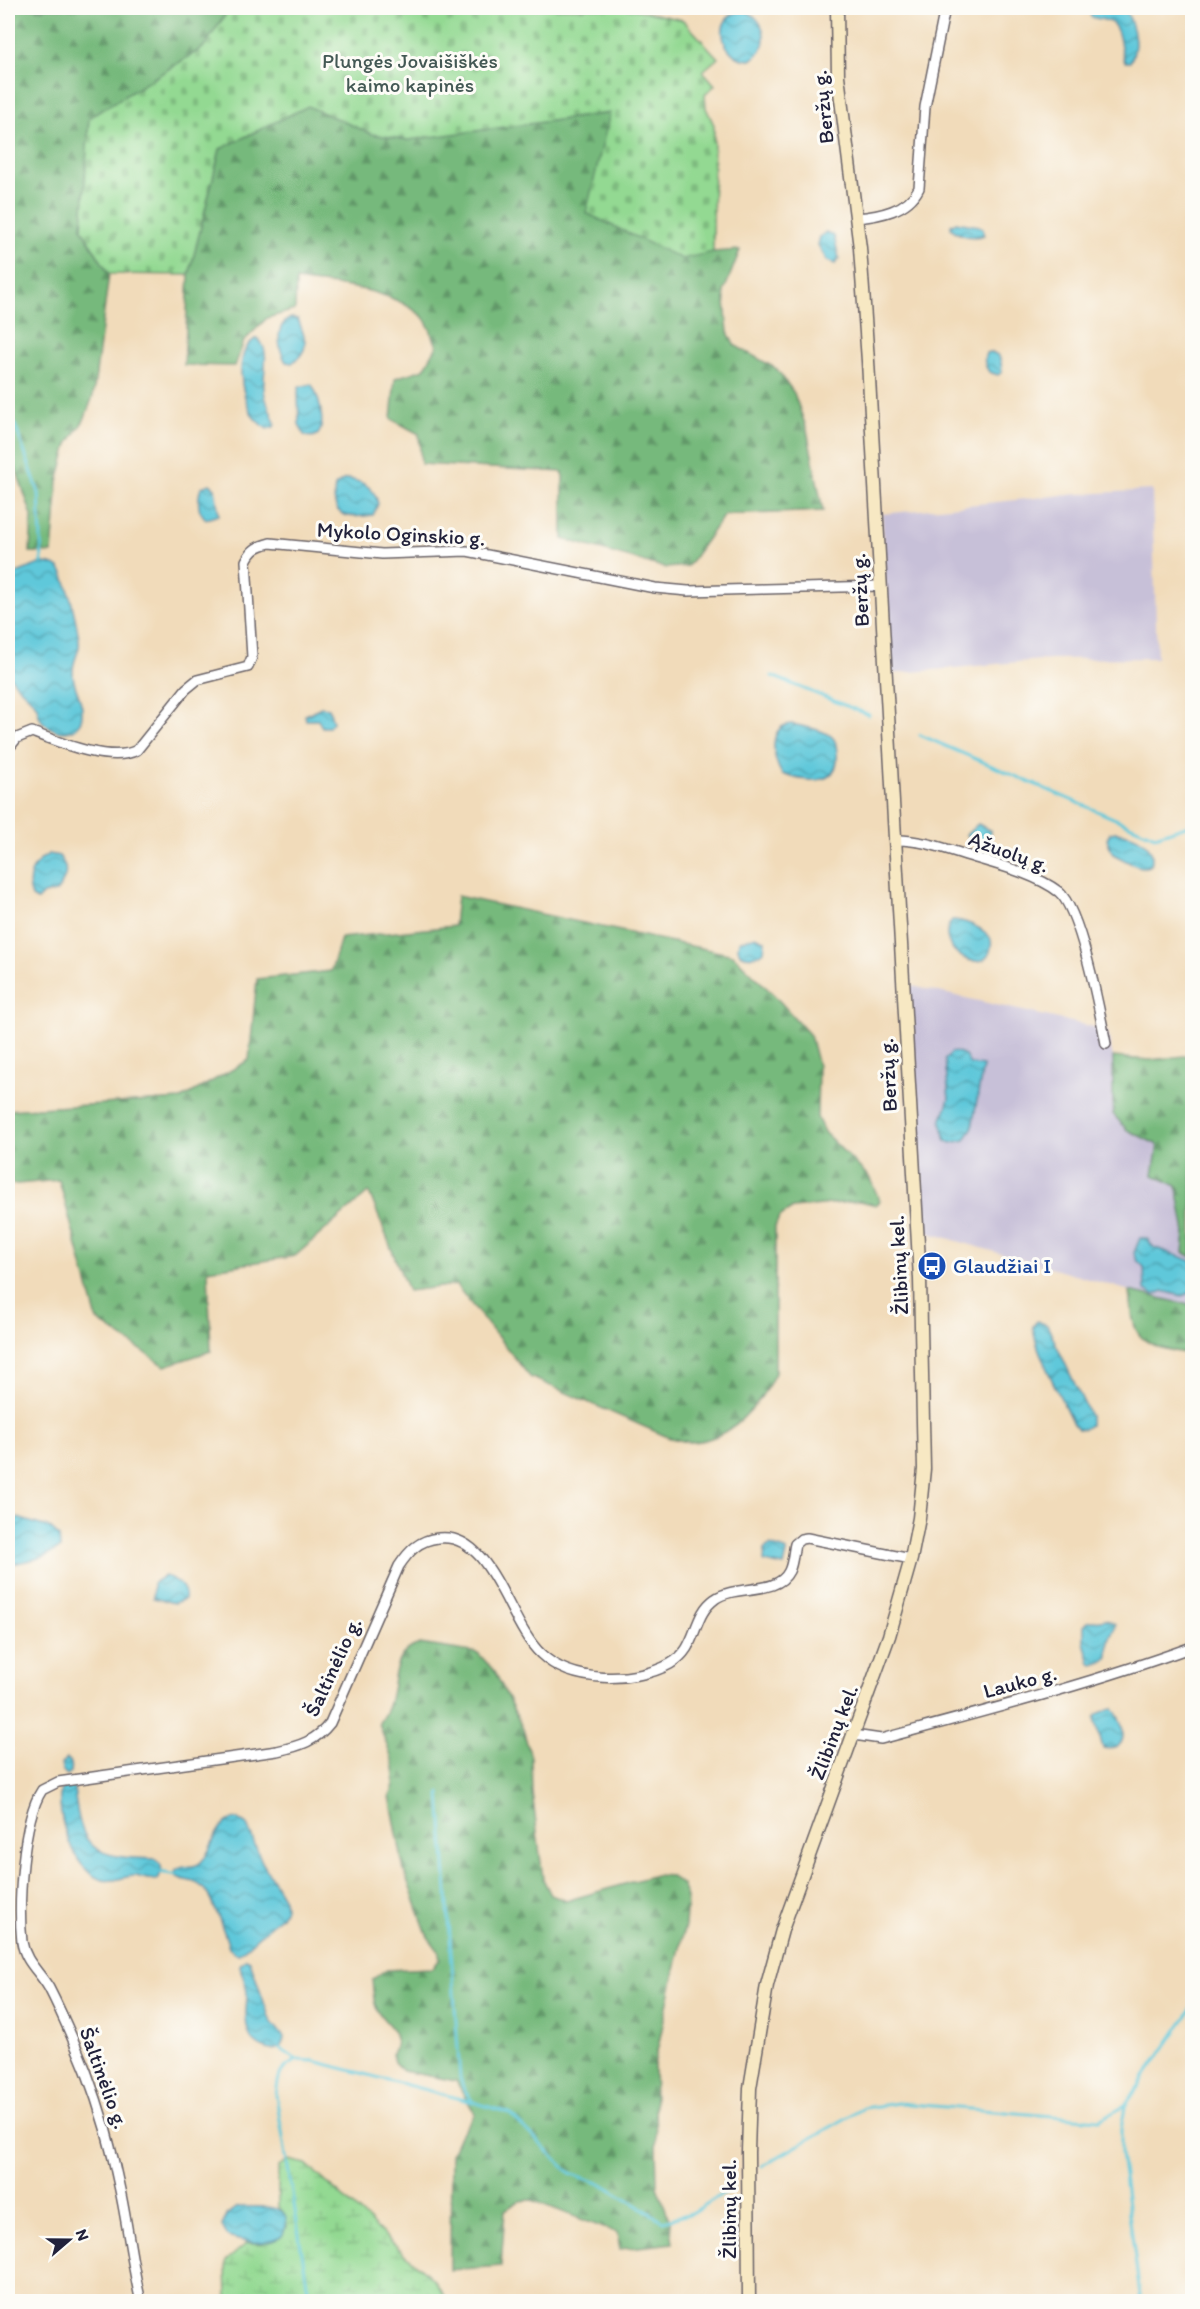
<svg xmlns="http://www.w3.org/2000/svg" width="1200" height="2309" viewBox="0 0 1200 2309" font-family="Itim,sans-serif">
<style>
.industrial{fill:#c7c0d8}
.forest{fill:url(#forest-firs);stroke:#4c6e5c;stroke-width:1.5}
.wetland{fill:url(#wetland-marsh);stroke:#5a7e66;stroke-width:1.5}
.cemetery{fill:url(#cemetery-stones);stroke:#5a7e66;stroke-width:1.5}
.water{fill:url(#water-waves);stroke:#40758a;stroke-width:1.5}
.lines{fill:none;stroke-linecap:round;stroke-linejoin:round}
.stream{stroke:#5fc8da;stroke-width:3}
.street-casing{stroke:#6a6367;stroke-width:12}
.secondary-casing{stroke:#6a6367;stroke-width:15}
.street{stroke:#fff;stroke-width:9}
.secondary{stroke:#f7e8c3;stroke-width:12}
.labels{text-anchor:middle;stroke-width:6;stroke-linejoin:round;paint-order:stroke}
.park-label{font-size:21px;fill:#445955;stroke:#fdfcf7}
.street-label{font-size:21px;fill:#22223b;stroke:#fdfcf7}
.transit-label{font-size:21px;fill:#164399;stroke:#fdfcf7;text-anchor:start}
</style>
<defs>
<pattern id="forest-firs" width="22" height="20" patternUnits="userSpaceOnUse" patternTransform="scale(1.5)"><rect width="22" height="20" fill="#76b97c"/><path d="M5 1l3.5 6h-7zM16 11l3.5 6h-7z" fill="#609667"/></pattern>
<pattern id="wetland-marsh" width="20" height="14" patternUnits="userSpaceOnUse" patternTransform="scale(1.5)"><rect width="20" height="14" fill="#93d992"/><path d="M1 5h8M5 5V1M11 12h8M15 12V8" fill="none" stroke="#7eba7f"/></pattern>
<pattern id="cemetery-stones" width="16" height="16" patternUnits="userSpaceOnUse" patternTransform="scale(1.5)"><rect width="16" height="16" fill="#93d992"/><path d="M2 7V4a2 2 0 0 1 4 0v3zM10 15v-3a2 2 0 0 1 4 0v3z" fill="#7eba7f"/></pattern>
<pattern id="water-waves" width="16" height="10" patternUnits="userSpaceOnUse" patternTransform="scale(1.5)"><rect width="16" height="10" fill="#5fc8da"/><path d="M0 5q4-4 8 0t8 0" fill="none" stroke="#4ea2b2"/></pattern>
</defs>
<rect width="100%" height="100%" fill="#fdfcf7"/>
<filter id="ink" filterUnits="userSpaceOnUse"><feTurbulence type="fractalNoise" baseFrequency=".0167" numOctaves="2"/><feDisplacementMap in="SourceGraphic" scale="12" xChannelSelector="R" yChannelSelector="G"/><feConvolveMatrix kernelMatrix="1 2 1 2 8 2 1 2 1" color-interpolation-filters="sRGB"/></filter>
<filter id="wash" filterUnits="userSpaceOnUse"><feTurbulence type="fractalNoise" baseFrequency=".008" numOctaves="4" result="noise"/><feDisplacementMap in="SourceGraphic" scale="24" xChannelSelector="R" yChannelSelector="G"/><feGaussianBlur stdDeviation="1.35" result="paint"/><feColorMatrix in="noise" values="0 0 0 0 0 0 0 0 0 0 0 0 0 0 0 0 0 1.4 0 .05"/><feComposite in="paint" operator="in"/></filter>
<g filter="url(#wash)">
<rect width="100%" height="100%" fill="#f1dbba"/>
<g class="industrial">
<path d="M1152,490L1157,658L1051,659L890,674L882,514L1063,495Z"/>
<path d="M908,985L1107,1030L1113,1057V1114L1127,1130L1158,1145L1177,1185L1185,1233L1183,1251L1192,1257V1302L1189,1305L1130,1291L926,1232Z"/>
</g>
<g class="forest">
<path d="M8,8H230L203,48L89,118L82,229L109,274L93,396L84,420L68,444L58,481L52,553L30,552L32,516L15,466L8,455Z"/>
<path d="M308,106L372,134L408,140L610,113L713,252L740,250L724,291L728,332L734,345L777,369L794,393L807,430L823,511L724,515L688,566L666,568L563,539V472L421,464L419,434L391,419L395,378L424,369L437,346C433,337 429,323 422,316C388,287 338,286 296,280L295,310L267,318L244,341L235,366L184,365L189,275L220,149Z"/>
<path d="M457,896L733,955L775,996L810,1035L818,1066L817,1117L824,1132L869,1177L880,1201L876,1205L860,1201L793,1208L779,1217L775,1227V1373C760,1405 731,1439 693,1442C686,1443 678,1439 670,1438L530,1377L456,1285L408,1291L369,1192L295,1256L208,1270L211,1351L165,1366L97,1320L59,1180L8,1185V1110L181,1099L249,1060L257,979L331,971L341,938L454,926Z"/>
<path d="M1192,1055V1257L1183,1252L1185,1233L1177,1186L1153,1175L1158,1145L1127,1130L1113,1114V1057L1150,1060Z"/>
<path d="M1130,1291L1189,1305L1192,1302V1353C1183,1354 1174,1351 1165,1349C1130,1340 1133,1322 1130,1291Z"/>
<path d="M420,1644L478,1653L495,1672L523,1729L531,1757L532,1792L543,1879L551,1895L566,1901L655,1875L671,1876L682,1885L687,1898L685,1925L654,2065L657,2186L670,2221L673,2243L620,2249L617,2233L532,2200L519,2201L505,2210L501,2266L450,2270L451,2154L459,2136L475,2114L456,2081L403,2071L394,2062L392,2054C405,2026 381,2026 375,2004C373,1996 373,1987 372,1980L385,1970L433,1968L440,1959L438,1950L428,1937L404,1871L390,1796C403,1770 386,1749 379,1723C382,1718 386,1712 388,1706C397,1681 389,1653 420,1644Z"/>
</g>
<path class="wetland" d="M288,2160L306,2164L435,2281L447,2301H227L226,2261L247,2243H263L287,2227L283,2212L278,2207V2167Z"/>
<path class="cemetery" d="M230,8H629L683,20L718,58L703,71L715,85L705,95L706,108L714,125L713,252L682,259L586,213L610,113L408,140L372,134L308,106L220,149L189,275L109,274L82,229L89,118L203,48Z"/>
<g class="water">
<path d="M1089,8H1125C1133,24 1140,45 1130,62H1125C1120,52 1121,27 1110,22C1104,19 1097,19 1091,17Z"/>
<path d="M746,11C767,21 771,47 751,60C720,61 709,12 746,11Z"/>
<path d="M956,222L979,226L983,229L984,235C973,239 959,236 951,228V225Z"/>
<path d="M826,232L834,236L839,258L835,264L827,261L818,245L820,237Z"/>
<path d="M291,318L298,319C305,338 312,349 292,363L286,362C278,349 274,325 291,318Z"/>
<path d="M257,338C272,350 262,373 264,390C265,401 271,412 275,423L274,427L267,429C262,425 256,421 253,416C241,396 232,351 257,338Z"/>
<path d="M990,352C1002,354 1001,362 1002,372L998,375L989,372C985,366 983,359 986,353Z"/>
<path d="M311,384C321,396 332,447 304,435L299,424L298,392L299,387Z"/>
<path d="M349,479C364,482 375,488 378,504L373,515C347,519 330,518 335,486L343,480Z"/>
<path d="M210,484L215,488L219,515L206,519C196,510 198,498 201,487Z"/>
<path d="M42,563C50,563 58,565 62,572C67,579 81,639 79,647C77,657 72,663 73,674C73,686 81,697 82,709C84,736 58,738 42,721C38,717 39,710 36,705C28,693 15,687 9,674C4,665 7,598 8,583L17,573Z"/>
<path d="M321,707L329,708L333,722L329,727H322L318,720H306L305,715Z"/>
<path d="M791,724C803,726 822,729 831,736C837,741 836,747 837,753C840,788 805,782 782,774C772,759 768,726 791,724Z"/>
<path d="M978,824L990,830V836L986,841H974L966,835Z"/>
<path d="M1116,832C1133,833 1157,844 1151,865C1140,872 1124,859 1113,854L1107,839L1110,833Z"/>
<path d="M49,854L59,856C70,869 66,879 56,892L43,894L37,900L32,897C25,879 32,863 49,854Z"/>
<path d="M952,920C963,920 978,926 987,934C991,937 992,942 991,947C987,980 930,949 952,920Z"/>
<path d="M756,936L765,941L764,951C758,957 747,958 740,954L738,948L739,941Z"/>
<path d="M952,1052C965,1052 964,1055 970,1064L983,1066L972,1128L965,1140L951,1143L946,1141L941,1122L949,1099L945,1059Z"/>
<path d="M1140,1238H1147L1153,1247L1192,1261V1292L1182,1296L1163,1291L1154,1295L1145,1290L1144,1267L1137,1260L1134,1253Z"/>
<path d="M1037,1321L1047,1325L1090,1416V1425L1084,1429H1078L1073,1424C1063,1401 1034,1349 1033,1326Z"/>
<path d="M8,1515L50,1528L59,1536L60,1548L44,1557L8,1565Z"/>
<path d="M770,1545L785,1550L787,1553L784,1566L764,1562L765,1548Z"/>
<path d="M164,1576C175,1578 187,1587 185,1599L174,1603L153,1598V1583Z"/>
<path d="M1106,1619L1115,1624C1115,1630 1112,1632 1110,1638C1104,1653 1117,1659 1093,1665L1090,1663L1084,1642V1626L1088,1622Z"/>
<path d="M1113,1708C1124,1722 1132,1753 1103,1748L1095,1719L1097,1714Z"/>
<path d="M67,1759C72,1761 72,1767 71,1772L67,1775L62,1770L61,1764Z"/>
<path d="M68,1785H72L74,1788C81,1853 94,1857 156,1859C163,1866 163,1871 158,1879C149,1881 144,1878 136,1876C125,1875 115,1883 103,1880C74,1873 55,1815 61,1789Z"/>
<path d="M237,1819L247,1825L262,1862L284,1899L285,1908L281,1916L239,1954L234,1953L229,1947C224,1932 213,1896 201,1886C193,1879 181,1882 175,1875L176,1870C184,1864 196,1869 202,1861C215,1847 214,1821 237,1819Z"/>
<path d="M246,1959L250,1961L270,2020L284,2037C282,2059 257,2049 250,2036C243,2021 247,2007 247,1993C247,1983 241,1975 240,1965Z"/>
<path d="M239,2207C260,2207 300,2201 282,2236C263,2246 247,2243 228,2237L222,2226C225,2216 229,2211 239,2207Z"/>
</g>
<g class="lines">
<g class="stream">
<path d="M8,37L9,8"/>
<path d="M8,417L15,425L39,493L42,563"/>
<path d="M772,676L869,715"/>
<path d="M920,735L1155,836L1192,824"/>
<path d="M440,1793L460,2078L464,2090L473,2102"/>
<path d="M158,1872L179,1875"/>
<path d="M279,2048L297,2060L314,2061L473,2102L509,2113L570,2173L604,2185L663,2221L692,2213L732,2188"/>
<path d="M297,2060C278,2070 279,2075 276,2095L310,2302"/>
<path d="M1125,2107L1121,2129V2154L1141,2302"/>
<path d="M762,2166L864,2108L898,2103L1099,2120L1125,2106L1192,2008"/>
</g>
</g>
</g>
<g filter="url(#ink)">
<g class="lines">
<g class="street-casing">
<g id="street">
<path d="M856,218C879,216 908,211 919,188L925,107L945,8"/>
<path d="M8,749L17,738L32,732C58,742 111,764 137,750L186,689L197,680L248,667L252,657L246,561C252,549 258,546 270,543L382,554L467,551L655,588L688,591L879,586"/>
<path d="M894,840C923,839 951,851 979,859C1003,866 1039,876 1059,892C1081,911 1100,1013 1106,1044"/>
<path d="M854,1735L881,1739C985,1711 1090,1684 1192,1647"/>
<path d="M141,2302C132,2265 128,2227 120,2190C112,2150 101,2110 86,2071C75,2044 63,2015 49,1988C40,1972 25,1962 22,1942C18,1906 22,1820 42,1790L58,1782L277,1751C300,1746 316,1741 330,1723L399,1566C409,1551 419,1540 438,1538C492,1531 508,1624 541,1654C571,1683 634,1684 670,1664C699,1648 691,1616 715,1599C735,1584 777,1596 789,1571C793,1563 793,1552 795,1544L801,1539L807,1538L911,1559"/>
</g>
</g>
<g class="secondary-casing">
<path id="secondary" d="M749,2302L748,2152L750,2088L767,1985L782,1930L889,1636L911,1559L919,1518L924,1469L920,1279L868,361L860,248L838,76L837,8"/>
</g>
<use href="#street" class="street"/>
<use href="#secondary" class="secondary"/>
</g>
</g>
<defs>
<g id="bus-disc" transform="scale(1.5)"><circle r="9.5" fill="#1a4fb4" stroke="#fdfcf7"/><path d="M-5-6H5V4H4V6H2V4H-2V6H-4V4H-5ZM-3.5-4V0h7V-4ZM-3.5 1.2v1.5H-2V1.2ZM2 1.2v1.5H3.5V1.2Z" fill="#fff"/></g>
</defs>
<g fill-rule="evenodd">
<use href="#bus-disc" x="932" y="1266"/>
</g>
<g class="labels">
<g class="park-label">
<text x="410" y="68">Plungės Jovaišiškės<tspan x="410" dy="24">kaimo kapinės</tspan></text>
</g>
<g class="street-label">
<text transform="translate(823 107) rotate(-96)" y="7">Beržų g.</text>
<text transform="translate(401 534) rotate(3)" y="7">Mykolo Oginskio g.</text>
<text transform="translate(860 590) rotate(-93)" y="7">Beržų g.</text>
<text transform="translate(1009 852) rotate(20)" y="7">Ąžuolų g.</text>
<text transform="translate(888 1075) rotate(-93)" y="7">Beržų g.</text>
<text transform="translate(899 1265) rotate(-93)" y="7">Žlibinų kel.</text>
<text transform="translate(333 1667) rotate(-65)" y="7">Šaltinėlio g.</text>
<text transform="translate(1020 1682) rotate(-15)" y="7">Lauko g.</text>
<text transform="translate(834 1732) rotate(-69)" y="7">Žlibinų kel.</text>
<text transform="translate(104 2078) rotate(70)" y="7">Šaltinėlio g.</text>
<text transform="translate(729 2209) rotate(-90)" y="7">Žlibinų kel.</text>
</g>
<g class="transit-label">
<text x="953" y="1273">Glaudžiai I</text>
</g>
</g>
<rect width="1200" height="2309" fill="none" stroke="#fdfcf7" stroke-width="30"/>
<g transform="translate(69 2240) rotate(70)" stroke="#fdfcf7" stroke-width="4.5" paint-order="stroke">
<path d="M0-4.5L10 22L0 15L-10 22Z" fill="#22223b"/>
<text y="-9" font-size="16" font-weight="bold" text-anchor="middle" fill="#22223b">N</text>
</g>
</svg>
